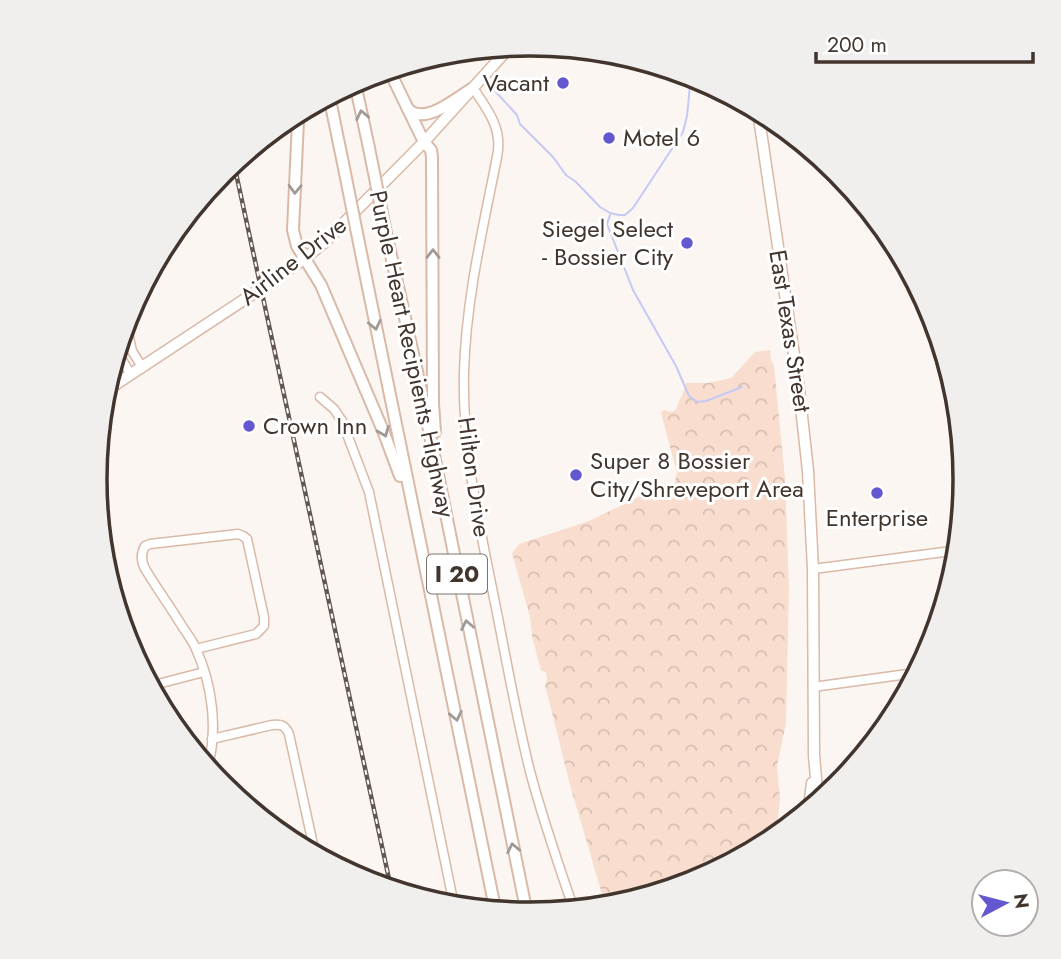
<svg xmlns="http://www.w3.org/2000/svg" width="1061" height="959" viewBox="0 0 1061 959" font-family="Jost,sans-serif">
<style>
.forest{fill:url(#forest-crowns)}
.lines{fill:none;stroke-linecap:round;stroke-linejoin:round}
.stream{stroke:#c6c8f5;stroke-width:2}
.minor-casing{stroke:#d9b9a7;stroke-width:11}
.major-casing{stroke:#d9b9a7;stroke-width:13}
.highway-casing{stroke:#d9b9a7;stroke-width:14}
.minor{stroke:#fff;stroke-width:8}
.major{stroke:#fff;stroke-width:10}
.highway{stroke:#fff;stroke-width:10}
.rail-casing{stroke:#635851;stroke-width:4.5}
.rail{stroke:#fff;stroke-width:2;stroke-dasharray:5;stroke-linecap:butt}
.highway-bridge-casing{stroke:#d9b9a7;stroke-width:14;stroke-linecap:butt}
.highway-bridge{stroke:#fff;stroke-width:10}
.oneway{stroke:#a09a96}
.poi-dot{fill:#6458d1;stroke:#fff;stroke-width:2.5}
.labels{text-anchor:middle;stroke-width:6;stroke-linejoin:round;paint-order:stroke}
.shield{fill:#fff;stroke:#7a726c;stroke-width:2}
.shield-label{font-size:23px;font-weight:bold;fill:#41352d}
.poi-label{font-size:24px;fill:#41352d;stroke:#fff;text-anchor:start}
.street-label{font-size:24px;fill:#41352d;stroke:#fff}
.rim{fill:none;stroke:#41352d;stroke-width:3.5}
</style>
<defs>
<pattern id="forest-crowns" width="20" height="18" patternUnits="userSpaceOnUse" patternTransform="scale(1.75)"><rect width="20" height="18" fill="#f9decf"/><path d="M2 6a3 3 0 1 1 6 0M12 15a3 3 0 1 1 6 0" fill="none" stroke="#d7bfb2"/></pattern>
</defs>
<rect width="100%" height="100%" fill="#fcf6f2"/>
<path class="forest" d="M770,350L771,360L774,366L785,478L789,589L786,723L777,766L780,798L777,829L697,882L604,901L570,785L545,685L547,680L546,672L541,671L532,636L530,617L512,553L519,544L589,521L651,491L673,490L677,473L661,413L664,410L671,412L676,410C679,399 684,394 686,383H708L731,378L755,352Z"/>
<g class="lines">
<g class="stream">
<path d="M495,91L517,115L520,124L553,157L566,175L576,182L600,207L610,213L619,215H625L633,208L683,132L687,116L691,76"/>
<path d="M610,215L607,224L633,290L676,366L689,396L697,402L706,401L742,387"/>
<path d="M127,640L142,667"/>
</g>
<g class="minor-casing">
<g id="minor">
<path d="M473,88C488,110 503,129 497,157C483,228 466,299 464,372C462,449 479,523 494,598C506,657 516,717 531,775C543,820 558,863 573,907"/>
<path d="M126,324L132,351L142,367"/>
<path d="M120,353L121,358L131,375"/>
<path d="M320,397L334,409L342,421L369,492L453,900"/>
<path d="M813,569L952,551"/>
<path d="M196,649L256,634L264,626V617L247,539L243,536L238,534L150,544L145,546C140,555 141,563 147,572C158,590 171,608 182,626C187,634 193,641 196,649C212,684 218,728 208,766"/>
<path d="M154,685L204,672"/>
<path d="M813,687L915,673"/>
<path d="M212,739L272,725C281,724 285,725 289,734L314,849"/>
</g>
</g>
<g class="major-casing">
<g id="major">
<path d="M759,118L799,389L808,471L813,569L814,755L818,802"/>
<path d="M113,386L274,280L304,259L325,242L424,142L509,48"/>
<path d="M809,807L812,783"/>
</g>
</g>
<g class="highway-casing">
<g id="highway">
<path d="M390,72L424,142L431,150L432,157L433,403L435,432"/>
<path d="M355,83L369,148"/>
<path d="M330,100L345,173"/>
<path d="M408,109C425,126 456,98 473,88"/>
<path d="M298,121L293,230L297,246L321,285L384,433L400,476"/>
<path d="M386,233L418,376L527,914"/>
<path d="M362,258L495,908"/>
</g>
</g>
<use href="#minor" class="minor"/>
<use href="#major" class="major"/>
<use href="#highway" class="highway"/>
<g class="rail-casing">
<path id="rail" d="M234,164L391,888"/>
</g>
<use href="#rail" class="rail"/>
<g class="highway-bridge-casing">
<g id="highway-bridge">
<path d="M369,148L386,233"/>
<path d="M345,173L362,258"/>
</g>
</g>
<use href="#highway-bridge" class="highway-bridge"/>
</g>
<defs><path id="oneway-chevron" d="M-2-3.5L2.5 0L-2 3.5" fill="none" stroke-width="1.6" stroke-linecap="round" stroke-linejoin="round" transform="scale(1.75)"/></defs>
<g class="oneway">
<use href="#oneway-chevron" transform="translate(362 115) rotate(-102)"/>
<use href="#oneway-chevron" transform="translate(295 189) rotate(92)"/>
<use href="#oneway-chevron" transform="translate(433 254) rotate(-90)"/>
<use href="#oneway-chevron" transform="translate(375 325) rotate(78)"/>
<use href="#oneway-chevron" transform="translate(384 432) rotate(68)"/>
<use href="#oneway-chevron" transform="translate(467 625) rotate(-101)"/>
<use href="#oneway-chevron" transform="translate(456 716) rotate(78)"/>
<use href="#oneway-chevron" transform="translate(513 848) rotate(-102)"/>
</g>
<g class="poi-dot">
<circle cx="563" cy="83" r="7"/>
<circle cx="609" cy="138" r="7"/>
<circle cx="687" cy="243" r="7"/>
<circle cx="249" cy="426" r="7"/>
<circle cx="576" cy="475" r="7"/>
<circle cx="877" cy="493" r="7"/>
</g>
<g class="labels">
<rect class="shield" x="427" y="554.5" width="60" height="39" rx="5"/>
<g class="shield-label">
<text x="457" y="582">I 20</text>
</g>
<g class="poi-label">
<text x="549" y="91" text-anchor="end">Vacant</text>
<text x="623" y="146">Motel 6</text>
<text x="673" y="237" text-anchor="end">Siegel Select<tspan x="673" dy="28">- Bossier City</tspan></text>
<text x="263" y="434">Crown Inn</text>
<text x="590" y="469">Super 8 Bossier<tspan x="590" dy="28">City/Shreveport Area</tspan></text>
<text x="877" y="526" text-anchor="middle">Enterprise</text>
</g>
<g class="street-label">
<text transform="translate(293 261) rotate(-38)" y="8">Airline Drive</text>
<text transform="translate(790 331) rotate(81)" y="8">East Texas Street</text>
<text transform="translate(412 354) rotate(78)" y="8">Purple Heart Recipients Highway</text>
<text transform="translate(474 477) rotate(82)" y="8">Hilton Drive</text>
</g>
</g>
<path d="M0 0H1061V959H0ZM107 479a423 423 0 1 1 846 0a423 423 0 1 1-846 0Z" fill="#f0efee" fill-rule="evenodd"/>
<path class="rim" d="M107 479a423 423 0 1 1 846 0a423 423 0 1 1-846 0Z"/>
<g transform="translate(1005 903) rotate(83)"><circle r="33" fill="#ffffff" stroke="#b3aeab" stroke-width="2"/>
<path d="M0-5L12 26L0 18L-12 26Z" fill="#6458d1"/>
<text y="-10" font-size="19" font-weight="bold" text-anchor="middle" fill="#41352d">N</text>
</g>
<path d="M816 52v10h217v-10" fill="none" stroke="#41352d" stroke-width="3.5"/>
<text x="827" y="52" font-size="21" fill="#41352d" stroke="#ffffff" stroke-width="5" paint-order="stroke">200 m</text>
</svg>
